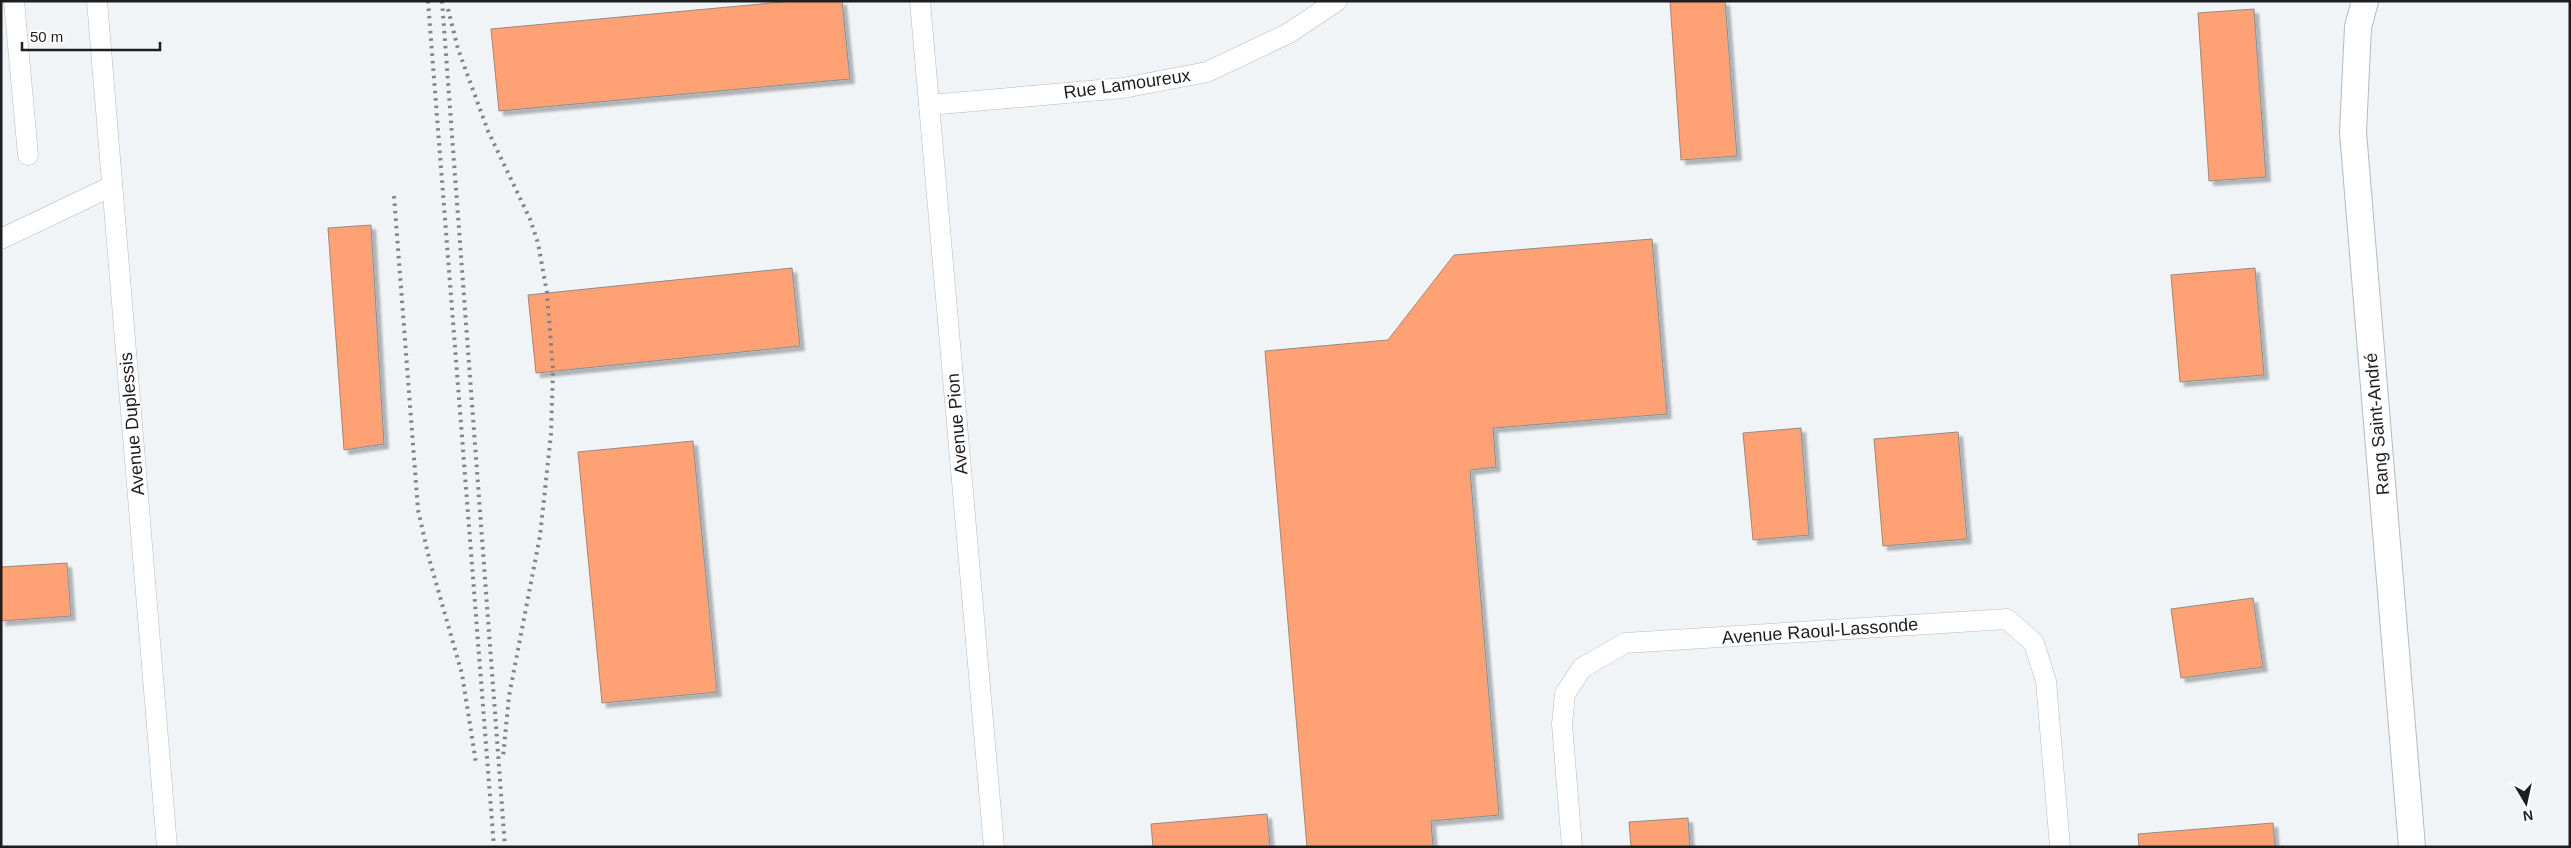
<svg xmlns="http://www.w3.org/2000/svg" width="2571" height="848" viewBox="0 0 2571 848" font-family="Arial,sans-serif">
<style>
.building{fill:#fea275;stroke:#908c8a;filter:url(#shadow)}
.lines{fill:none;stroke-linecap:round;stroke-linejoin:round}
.minor-casing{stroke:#b7babd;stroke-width:21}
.major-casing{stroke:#b7babd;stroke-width:28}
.minor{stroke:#fff;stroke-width:20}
.major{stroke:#fff;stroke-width:26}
.rail{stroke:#828486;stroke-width:4;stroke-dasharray:2.5 5;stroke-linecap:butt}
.labels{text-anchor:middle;stroke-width:4;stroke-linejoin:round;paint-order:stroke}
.street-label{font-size:18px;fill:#1d1e1f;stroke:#fff}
</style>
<defs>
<filter id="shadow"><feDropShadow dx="4.5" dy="4.5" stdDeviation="1" flood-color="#0004"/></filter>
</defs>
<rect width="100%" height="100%" fill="#f0f4f7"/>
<g class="building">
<path d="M793,1H842L850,79L499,111L491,29Z"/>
<path d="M1670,1H1725L1737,156L1681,160Z"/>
<path d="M2254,9L2266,177L2209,181L2198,13Z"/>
<path d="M371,225L384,444L344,450L328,228Z"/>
<path d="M1652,239L1667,414L1493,428L1496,467L1470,470L1499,815L1431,821L1433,847H1307L1265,351L1388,340L1454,255Z"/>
<path d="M792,268L800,346L536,373L528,295Z"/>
<path d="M2255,268L2264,375L2180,382L2171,275Z"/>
<path d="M1801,428L1809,535L1753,540L1743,433Z"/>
<path d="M1958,432L1967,539L1883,546L1874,439Z"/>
<path d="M693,441L717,692L602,703L578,452Z"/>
<path d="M67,563L71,616L1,621V567Z"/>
<path d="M2253,598L2263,667L2181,678L2171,609Z"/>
<path d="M1267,814L1270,847H1153L1151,824Z"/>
<path d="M1688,818L1690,847H1631L1629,822Z"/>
<path d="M2273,823L2275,847H2139L2138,834Z"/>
</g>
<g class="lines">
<g class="minor-casing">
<g id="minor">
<path d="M14,1L28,155"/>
<path d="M97,1L167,847"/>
<path d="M920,1L994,847"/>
<path d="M929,105L1123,88L1207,72L1289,33L1337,1"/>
<path d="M1,239L112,186"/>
<path d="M1572,847L1562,724L1565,694L1582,668L1625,643L2007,619L2034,643L2046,681L2060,847"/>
</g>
</g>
<g class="major-casing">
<path id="major" d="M2365,1L2358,27L2353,132L2412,847"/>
</g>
<use href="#minor" class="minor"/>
<use href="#major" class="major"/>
<g class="rail">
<path d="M428,1L494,847"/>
<path d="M442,1L505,847"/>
<path d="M448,9L458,49L488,131L530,219L538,243L547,293L553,371L551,434L540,536L509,696L503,757"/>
<path d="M394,196L418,510L429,558L462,674L476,763"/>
</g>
</g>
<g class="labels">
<g class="street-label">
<text transform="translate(1127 84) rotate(-8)" y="6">Rue Lamoureux</text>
<text transform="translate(132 424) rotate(-95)" y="6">Avenue Duplessis</text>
<text transform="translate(957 424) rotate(-95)" y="6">Avenue Pion</text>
<text transform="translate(2377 424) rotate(-95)" y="6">Rang Saint-André</text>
<text transform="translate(1820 631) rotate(-4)" y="6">Avenue Raoul-Lassonde</text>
</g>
</g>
<rect width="2571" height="848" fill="none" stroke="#1d1e1f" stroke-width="5"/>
<g transform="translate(2526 803) rotate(171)" stroke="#ffffff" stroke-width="4" paint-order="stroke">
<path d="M0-4L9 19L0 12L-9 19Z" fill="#1d1e1f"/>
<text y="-8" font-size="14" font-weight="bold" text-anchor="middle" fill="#1d1e1f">N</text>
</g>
<path d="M22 42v8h138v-8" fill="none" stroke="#1d1e1f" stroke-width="2.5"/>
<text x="30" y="42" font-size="15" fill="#1d1e1f" stroke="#ffffff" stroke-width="4" paint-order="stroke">50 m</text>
</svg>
